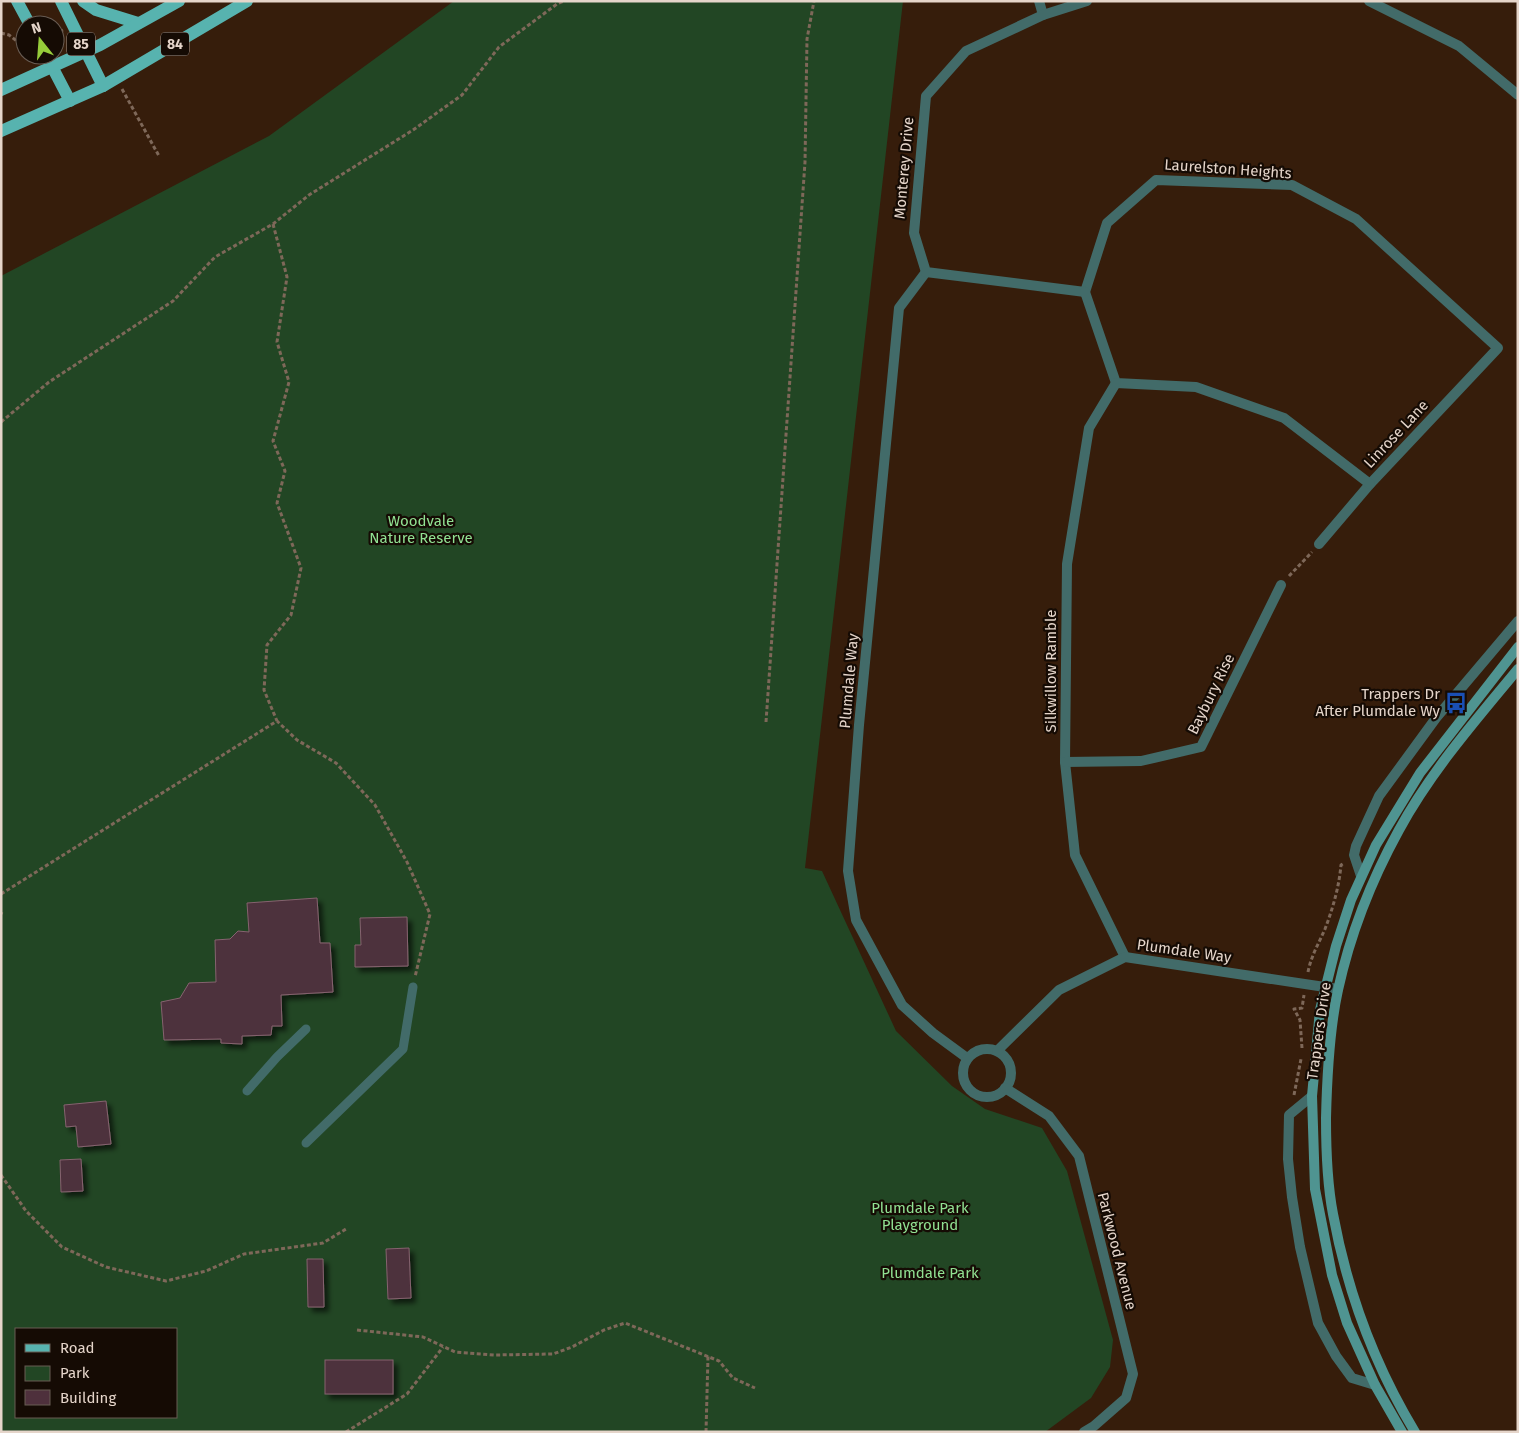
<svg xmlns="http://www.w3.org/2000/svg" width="1519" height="1433" viewBox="0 0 1519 1433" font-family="'Fira Sans',sans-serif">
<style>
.green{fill:#224624;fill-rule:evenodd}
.building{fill:#4e303c;stroke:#85636f;filter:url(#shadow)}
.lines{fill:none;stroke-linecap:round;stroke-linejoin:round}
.path{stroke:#7e6859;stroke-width:3;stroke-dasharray:4 2.5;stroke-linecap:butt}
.service{stroke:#426b69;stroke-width:9}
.minor{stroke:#426b69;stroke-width:10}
.secondary{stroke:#4f9491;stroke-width:10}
.primary{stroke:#57b3af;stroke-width:12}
.labels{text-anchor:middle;stroke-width:4.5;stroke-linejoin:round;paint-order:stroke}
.shield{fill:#150b04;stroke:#a7988f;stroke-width:1}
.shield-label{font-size:14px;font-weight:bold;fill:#e5d5ca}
.street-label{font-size:15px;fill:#e5d5ca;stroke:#150b04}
.park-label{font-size:15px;fill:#91e192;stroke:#150b04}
.poi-label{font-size:15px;fill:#e5d5ca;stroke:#150b04;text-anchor:end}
</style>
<defs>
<filter id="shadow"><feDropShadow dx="4.5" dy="4.5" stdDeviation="2.5" flood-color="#0009"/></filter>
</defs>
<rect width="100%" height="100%" fill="#361d0b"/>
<path class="green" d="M454,1H903L805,868L822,871L896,1031L952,1086L985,1109L1042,1128L1067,1171L1113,1340L1110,1367L1091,1398L1045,1432H1V276L269,136ZM16,1329H176V1417H16Z"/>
<g class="building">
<path d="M317,898L320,943H330L333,992L281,995L282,1026H272L271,1035L242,1036V1044L221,1043V1039L164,1040L161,1002L180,998L189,983L216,982L215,940L230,939L238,931L249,932L247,903Z"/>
<path d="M407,917L408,966L355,967V945H361L360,918Z"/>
<path d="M106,1101L111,1144L78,1147L76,1126L66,1127L64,1105Z"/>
<path d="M81,1159L83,1191L61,1192L60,1160Z"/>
<path d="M409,1248L411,1298L388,1299L386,1249Z"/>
<path d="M307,1259H323L324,1307H308Z"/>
<rect x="325" y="1360" width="68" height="34"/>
</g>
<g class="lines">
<g class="path">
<path d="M1,33L9,35L23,46H25"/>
<path d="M55,34L63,30"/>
<path d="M122,89L159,156"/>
<path d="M273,224L287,277L277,342L289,382L273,441L285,471L277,503L301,568L291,615L267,645L264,690L277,721"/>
<path d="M1,422L49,382L173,301L215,257L273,224L309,195L413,130L462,95L499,47L557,4L564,1"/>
<path d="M1289,576L1312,552"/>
<path d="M766,722L805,162L807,39L814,1"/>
<path d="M1,894L277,721L297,740L336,763L375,805L407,862L430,914L415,977"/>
<path d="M1,914L2,912"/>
<path d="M1308,972C1311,956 1319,943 1325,929C1333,908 1339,887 1341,865L1344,863"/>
<path d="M1302,1048L1300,1020L1294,1009L1302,1008L1304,995"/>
<path d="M1294,1095L1301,1059"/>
<path d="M1,1175L26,1211L62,1247L106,1267L166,1281L206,1271L244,1254L323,1243L346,1229"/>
<path d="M357,1330L423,1337L455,1352L494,1355L553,1354L572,1347L604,1330L625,1323L719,1361L733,1378L755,1388"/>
<path d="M346,1432L407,1394L443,1347"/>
<path d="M706,1432L708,1356"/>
</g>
<g class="service">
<path d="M247,1091L277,1057L306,1029"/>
<path d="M306,1143L403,1049L413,987"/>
</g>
<g class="minor">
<path d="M1039,1L1043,15"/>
<path d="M1369,1L1459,46L1518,95"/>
<path d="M926,272L899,308L859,725L848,871L856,920L902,1005L933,1033L967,1058"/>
<path d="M1085,292L1107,223L1156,180L1292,185L1356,219L1498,348L1370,484L1319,544"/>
<path d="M1085,292L926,272L914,233L926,96L966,51L1043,15L1087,1"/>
<path d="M1085,292L1116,383L1196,387L1284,418L1370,484"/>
<path d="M1116,383L1089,428L1067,564L1065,762L1075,855L1125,957"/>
<path d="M1065,762L1141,761L1201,747L1281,585"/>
<path d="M1361,876L1354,855L1356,846L1379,796L1436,718L1518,621"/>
<circle cx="987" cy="1073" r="24"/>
<path d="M997,1051L1059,990L1125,957L1338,989"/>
<path d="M1005,1088L1049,1116L1079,1156L1133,1374L1126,1398L1094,1426L1084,1432"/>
<path d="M1312,1096L1289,1115L1288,1159L1292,1197L1300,1247L1318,1323L1336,1356L1352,1378L1375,1385"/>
</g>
<g class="secondary">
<path d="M1402,1432L1375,1385L1347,1323L1332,1275L1315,1189L1312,1096L1320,1010L1336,946L1351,900L1376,845L1420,773L1518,647"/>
<path d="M1415,1432C1375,1366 1347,1290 1333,1214C1327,1183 1326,1150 1326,1118C1327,1076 1329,1031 1338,990C1350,935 1372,879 1399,830C1431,771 1476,720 1518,669"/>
</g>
<g class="primary">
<path d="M17,1L30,25"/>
<path d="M61,1L103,86"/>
<path d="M83,1L96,10L138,23"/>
<path d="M46,55L70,101"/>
<path d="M1,90L100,45L179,1"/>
<path d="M1,131L103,86L247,1"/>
</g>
</g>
<defs>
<g id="bus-bare" transform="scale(1.725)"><path d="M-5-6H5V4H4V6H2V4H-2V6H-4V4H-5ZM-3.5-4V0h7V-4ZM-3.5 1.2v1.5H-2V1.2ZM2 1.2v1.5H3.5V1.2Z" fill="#1a4fb4" stroke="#150b04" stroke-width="2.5" paint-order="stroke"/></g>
</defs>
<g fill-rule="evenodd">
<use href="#bus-bare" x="1456" y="703"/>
</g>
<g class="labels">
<g class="shield">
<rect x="67" y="32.5" width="28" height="23" rx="4"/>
<rect x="161" y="32.5" width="28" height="23" rx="4"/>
</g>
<g class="shield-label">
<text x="81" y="49">85</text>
<text x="175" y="49">84</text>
</g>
<g class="street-label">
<text transform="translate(904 168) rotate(-85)" y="5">Monterey Drive</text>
<text transform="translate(1228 169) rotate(4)" y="5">Laurelston Heights</text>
<text transform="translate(1396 434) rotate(-47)" y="5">Linrose Lane</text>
<text transform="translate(1051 671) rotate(-90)" y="5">Silkwillow Ramble</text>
<text transform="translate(849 681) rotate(-85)" y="5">Plumdale Way</text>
<text transform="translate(1211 694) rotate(-64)" y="5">Baybury Rise</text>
<text transform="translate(1184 951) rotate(8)" y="5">Plumdale Way</text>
<text transform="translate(1319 1031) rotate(-82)" y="5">Trappers Drive</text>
<text transform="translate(1117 1251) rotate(76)" y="5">Parkwood Avenue</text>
</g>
<g class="park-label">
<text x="421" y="526">Woodvale<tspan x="421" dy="17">Nature Reserve</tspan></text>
<text x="920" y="1213">Plumdale Park<tspan x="920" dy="17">Playground</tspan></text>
<text x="930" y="1278">Plumdale Park</text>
</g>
<g class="poi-label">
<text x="1440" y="699">Trappers Dr<tspan x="1440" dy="17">After Plumdale Wy</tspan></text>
</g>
</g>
<rect width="1519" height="1433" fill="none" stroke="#e5d5ca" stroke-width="5"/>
<rect x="15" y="1328" width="162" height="90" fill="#150b04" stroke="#685c53"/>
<rect x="25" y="1344" width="25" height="8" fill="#57b3af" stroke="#685c53"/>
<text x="60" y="1353" font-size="15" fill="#e5d5ca">Road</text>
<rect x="25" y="1366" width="25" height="15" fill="#224624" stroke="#685c53"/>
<text x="60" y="1378" font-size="15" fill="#e5d5ca">Park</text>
<rect x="25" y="1390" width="25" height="15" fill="#4e303c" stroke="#685c53"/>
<text x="60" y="1403" font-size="15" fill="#e5d5ca">Building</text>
<g transform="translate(40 40) rotate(343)"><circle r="24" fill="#150b04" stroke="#685c53"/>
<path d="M0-4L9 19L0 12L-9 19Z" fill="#96cc3a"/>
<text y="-8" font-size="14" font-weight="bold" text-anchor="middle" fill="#e5d5ca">N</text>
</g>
</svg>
